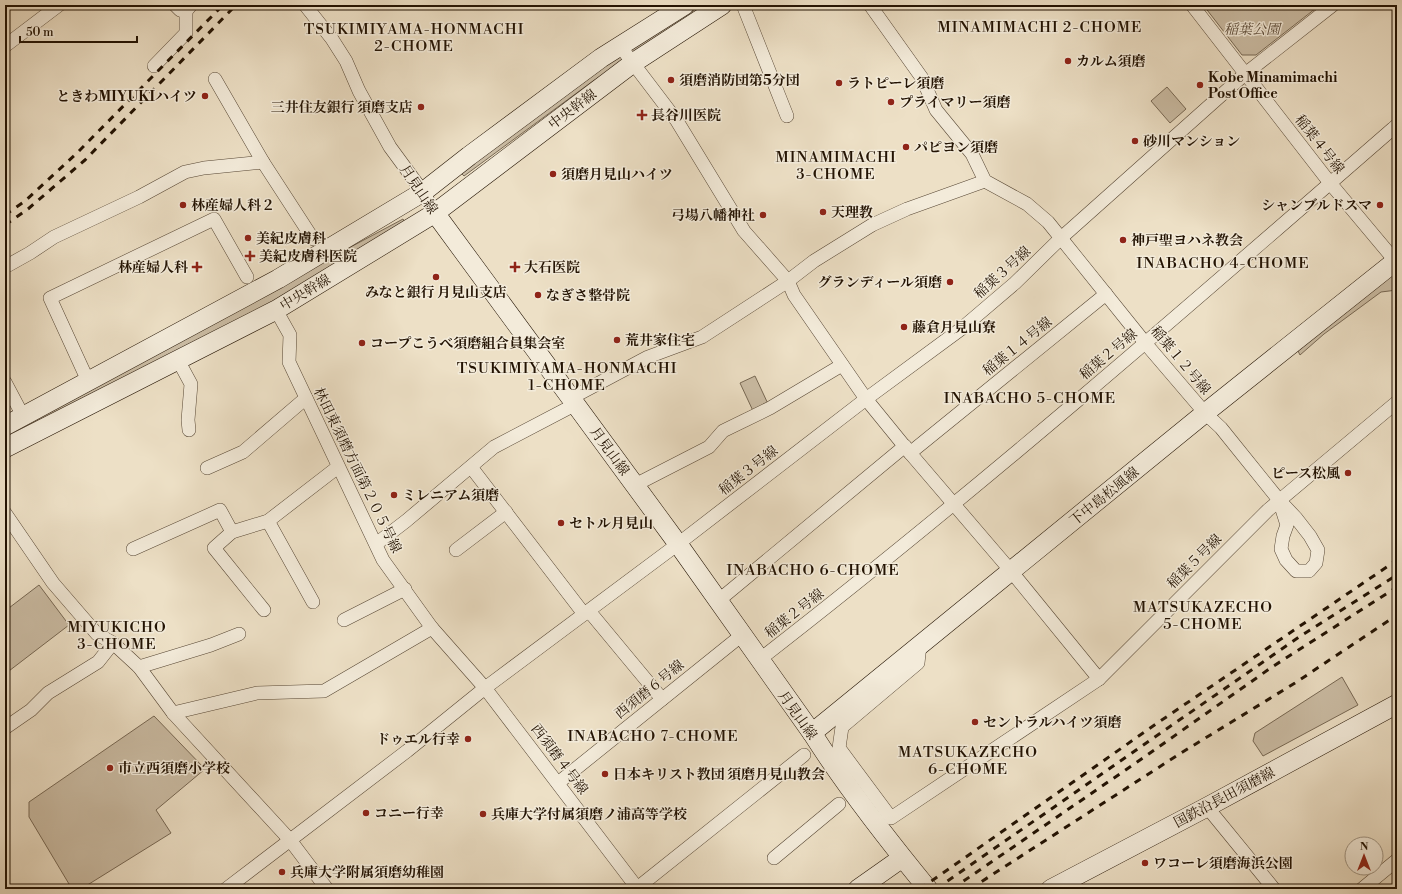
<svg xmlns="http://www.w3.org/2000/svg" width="1402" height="894" viewBox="0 0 1402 894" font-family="'Libre Bodoni','Noto Serif JP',serif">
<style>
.green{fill:#cbbda5;stroke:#776854}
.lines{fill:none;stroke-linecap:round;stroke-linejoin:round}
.street-casing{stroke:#564634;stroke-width:14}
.secondary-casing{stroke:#231303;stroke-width:20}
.street{stroke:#f3ebda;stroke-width:13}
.secondary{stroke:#f3ebda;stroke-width:19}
.rail{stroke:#231303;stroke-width:3;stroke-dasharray:7 7;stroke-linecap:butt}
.poi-dot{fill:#8f2418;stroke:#f3ebda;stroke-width:1.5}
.labels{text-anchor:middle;stroke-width:3;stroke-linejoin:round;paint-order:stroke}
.park-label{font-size:14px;font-style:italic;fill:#5e4e3c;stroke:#f3ebda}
.poi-label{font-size:14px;font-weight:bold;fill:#231303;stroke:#f3ebda;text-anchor:start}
.street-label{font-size:14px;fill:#231303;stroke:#f3ebda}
.neighbourhood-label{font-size:15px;letter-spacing:1px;fill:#231303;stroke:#f3ebda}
</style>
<rect width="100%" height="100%" fill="#ede0c6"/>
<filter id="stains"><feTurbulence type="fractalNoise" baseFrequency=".005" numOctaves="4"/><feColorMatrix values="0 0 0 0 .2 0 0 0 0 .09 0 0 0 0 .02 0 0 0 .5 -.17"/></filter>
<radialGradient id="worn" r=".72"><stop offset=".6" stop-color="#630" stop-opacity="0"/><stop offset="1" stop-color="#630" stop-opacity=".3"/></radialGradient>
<g class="green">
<path d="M699,5H710L593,81L464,176L461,173L589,76Z"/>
<path d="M1205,5H1320L1256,55H1242L1204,6Z"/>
<path d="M1167,87L1186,109L1170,123L1151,101Z"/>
<path d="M403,219L406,224L293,293L5,444V432Z"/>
<path d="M1393,271L1397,276V290L1381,292L1324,334L1300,355L1296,347Z"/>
<path d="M755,376L769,406L754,413L740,383Z"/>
<path d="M39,585L69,625L5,674V611Z"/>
<path d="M1342,677L1358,705L1263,756L1253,741L1255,733Z"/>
<path d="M154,716L205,769L156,810L171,833L81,889H72L29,817V802Z"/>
</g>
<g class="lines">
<g class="street-casing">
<g id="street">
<path d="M175,5L180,10L186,11"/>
<path d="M305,5L332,39L346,61L359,91L390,147L423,192L435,213"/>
<path d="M743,5L787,116"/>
<path d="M870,5L922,78L936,110L972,154L985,181L1027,204L1048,222L1146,344L1205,413L1221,428L1279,500L1296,518L1310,536L1318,550L1316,563L1309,571H1296L1286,560L1281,549L1283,536L1287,525L1279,500"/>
<path d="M1192,5L1330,183L1397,263"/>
<path d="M5,46L59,5"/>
<path d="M620,46L677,121L744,231L788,281L794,295L866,399L910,453L1011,571L1099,679"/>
<path d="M154,66L186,33V11L191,5"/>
<path d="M215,79L263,162L313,239"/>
<path d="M5,267L30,253L54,237L139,197L185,172L204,168L263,162"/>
<path d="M276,310L290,335L289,362L383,560L432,628L485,688L638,889"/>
<path d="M178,360L191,384L188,420L189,430"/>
<path d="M88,381L50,298L214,219L247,277"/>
<path d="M5,382L23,416"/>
<path d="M571,398L648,357L702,337L788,281L814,261L872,225L907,209L985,181"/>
<path d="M910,453L1106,294"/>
<path d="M471,467L584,614"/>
<path d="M207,468L243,452L306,398"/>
<path d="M635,485L709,447L723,431L770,408L842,365"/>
<path d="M5,513L53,583L97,634L113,643L139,667L173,713L290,840L327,889"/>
<path d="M268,521L313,602"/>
<path d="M376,544L406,521L494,447L576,404"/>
<path d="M133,549L220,510L232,532"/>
<path d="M456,550L506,512"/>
<path d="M718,601L905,446"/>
<path d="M264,610L214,548L232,532L268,521L338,467"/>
<path d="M589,611L662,699"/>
<path d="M344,620L405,589"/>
<path d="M920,645L918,663L842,727L839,748L891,818L1099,679L1268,510L1397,402"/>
<path d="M759,660C978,490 1188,307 1397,125"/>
<path d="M139,667L211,645L239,634"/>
<path d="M173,713L257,693L324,691L432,628"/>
<path d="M5,728L31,710L48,693L98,662L113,643"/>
<path d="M558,783L742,635"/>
<path d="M1207,807L1274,889"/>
<path d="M774,858L839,804"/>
<path d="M226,889L407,751L485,688L678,544L866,399L961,329L1015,283L1061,238L1245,74L1333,5"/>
<path d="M636,889L804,755"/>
<path d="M1362,889L1397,860"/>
</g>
</g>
<g class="secondary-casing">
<g id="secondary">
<path d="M435,213L678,544L812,733C847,788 887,839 928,889"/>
<path d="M5,426L278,279L423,192L469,156L601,58L685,5"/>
<path d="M5,448L276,310L435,213L633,63L722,5"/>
<path d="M812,733L1205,413L1397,260"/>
<path d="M858,889L902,858"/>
<path d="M1051,889L1207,807L1397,704"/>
</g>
</g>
<use href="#street" class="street"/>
<use href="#secondary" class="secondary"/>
<g class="rail">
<path d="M5,215L25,201L78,152L223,5"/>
<path d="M5,225L28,209L85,160L236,5"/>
<path d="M920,889L1156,724L1397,560"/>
<path d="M936,889L1299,637L1397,575"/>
<path d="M952,889L1143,758L1272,667L1397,587"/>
<path d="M970,889L1181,753L1295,683L1397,615"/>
</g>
</g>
<g class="poi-dot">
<circle cx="1068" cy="61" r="4"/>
<circle cx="671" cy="80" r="4"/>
<circle cx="839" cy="83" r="4"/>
<circle cx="1200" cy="85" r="4"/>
<circle cx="205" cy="96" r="4"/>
<circle cx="891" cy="102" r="4"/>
<circle cx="421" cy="107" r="4"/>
<path d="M640 109h4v4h4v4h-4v4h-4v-4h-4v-4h4z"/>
<circle cx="1135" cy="141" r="4"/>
<circle cx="906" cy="147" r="4"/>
<circle cx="553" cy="174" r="4"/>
<circle cx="183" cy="205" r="4"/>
<circle cx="1380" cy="205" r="4"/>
<circle cx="823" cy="212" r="4"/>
<circle cx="763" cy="215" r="4"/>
<circle cx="248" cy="238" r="4"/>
<circle cx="1123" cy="240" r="4"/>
<path d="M248 250h4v4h4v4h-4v4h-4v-4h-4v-4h4z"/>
<path d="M195 261h4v4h4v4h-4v4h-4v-4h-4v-4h4z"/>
<path d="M513 261h4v4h4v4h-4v4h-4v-4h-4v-4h4z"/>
<circle cx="436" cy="277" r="4"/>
<circle cx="950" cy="282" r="4"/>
<circle cx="538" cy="295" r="4"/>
<circle cx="904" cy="327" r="4"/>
<circle cx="617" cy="340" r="4"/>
<circle cx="362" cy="343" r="4"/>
<circle cx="1348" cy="473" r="4"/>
<circle cx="394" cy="495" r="4"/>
<circle cx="561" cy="523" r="4"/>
<circle cx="975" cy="722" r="4"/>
<circle cx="468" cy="739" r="4"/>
<circle cx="110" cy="768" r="4"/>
<circle cx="605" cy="774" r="4"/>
<circle cx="366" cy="813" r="4"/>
<circle cx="483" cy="814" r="4"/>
<circle cx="1145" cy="863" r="4"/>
<circle cx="282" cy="872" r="4"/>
</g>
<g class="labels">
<g class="park-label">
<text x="1252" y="34">稲葉公園</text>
</g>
<g class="poi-label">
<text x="1076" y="66">カルム須磨</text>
<text x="1208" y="82">Kobe Minamimachi<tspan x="1208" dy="16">Post Office</tspan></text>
<text x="679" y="85">須磨消防団第5分団</text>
<text x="847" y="88">ラトピーレ須磨</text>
<text x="197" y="101" text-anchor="end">ときわMIYUKIハイツ</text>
<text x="899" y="107">プライマリー須磨</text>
<text x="413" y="112" text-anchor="end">三井住友銀行 須磨支店</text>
<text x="651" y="120">長谷川医院</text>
<text x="1143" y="146">砂川マンション</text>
<text x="914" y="152">パピヨン須磨</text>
<text x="561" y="179">須磨月見山ハイツ</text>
<text x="191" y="210">林産婦人科２</text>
<text x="1372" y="210" text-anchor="end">シャンブルドスマ</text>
<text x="831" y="217">天理教</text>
<text x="755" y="220" text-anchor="end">弓場八幡神社</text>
<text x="256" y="243">美紀皮膚科</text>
<text x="1131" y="245">神戸聖ヨハネ教会</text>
<text x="259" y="261">美紀皮膚科医院</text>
<text x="188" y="272" text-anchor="end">林産婦人科</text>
<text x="524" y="272">大石医院</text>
<text x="942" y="287" text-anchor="end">グランディール須磨</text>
<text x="436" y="297" text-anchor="middle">みなと銀行 月見山支店</text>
<text x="546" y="300">なぎさ整骨院</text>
<text x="912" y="332">藤倉月見山寮</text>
<text x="625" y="345">荒井家住宅</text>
<text x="370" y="348">コープこうべ須磨組合員集会室</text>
<text x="1340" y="478" text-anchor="end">ピース松風</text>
<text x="402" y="500">ミレニアム須磨</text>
<text x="569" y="528">セトル月見山</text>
<text x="983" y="727">セントラルハイツ須磨</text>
<text x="460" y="744" text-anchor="end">ドゥエル行幸</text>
<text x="118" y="773">市立西須磨小学校</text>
<text x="613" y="779">日本キリスト教団 須磨月見山教会</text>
<text x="374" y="818">コニー行幸</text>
<text x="491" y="819">兵庫大学付属須磨ノ浦高等学校</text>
<text x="1153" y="868">ワコーレ須磨海浜公園</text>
<text x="290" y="877">兵庫大学附属須磨幼稚園</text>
</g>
<g class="street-label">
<text transform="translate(572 109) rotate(-37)" y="5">中央幹線</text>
<text transform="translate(1320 144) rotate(52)" y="5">稲葉４号線</text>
<text transform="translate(419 189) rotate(56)" y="5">月見山線</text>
<text transform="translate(1002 272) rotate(-42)" y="5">稲葉３号線</text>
<text transform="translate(305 292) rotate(-31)" y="5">中央幹線</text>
<text transform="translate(1017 346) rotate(-39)" y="5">稲葉１４号線</text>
<text transform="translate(1108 354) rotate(-40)" y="5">稲葉２号線</text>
<text transform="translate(1181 360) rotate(50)" y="5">稲葉１２号線</text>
<text transform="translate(610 451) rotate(54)" y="5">月見山線</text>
<text transform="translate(358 470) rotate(64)" y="5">林田東須磨方面第２０５号線</text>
<text transform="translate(748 470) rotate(-38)" y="5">稲葉３号線</text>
<text transform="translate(1104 496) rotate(-39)" y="5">下中島松風線</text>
<text transform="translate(1194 561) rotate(-45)" y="5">稲葉５号線</text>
<text transform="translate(794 613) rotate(-38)" y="5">稲葉２号線</text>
<text transform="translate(649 689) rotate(-39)" y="5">西須磨６号線</text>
<text transform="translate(798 715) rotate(55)" y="5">月見山線</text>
<text transform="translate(560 759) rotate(53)" y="5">西須磨４号線</text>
<text transform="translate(1224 797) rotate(-28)" y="5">国鉄沿長田須磨線</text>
</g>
<g class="neighbourhood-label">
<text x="1040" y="32">MINAMIMACHI 2-CHOME</text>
<text x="414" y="34">TSUKIMIYAMA-HONMACHI<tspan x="414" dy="17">2-CHOME</tspan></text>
<text x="836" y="162">MINAMIMACHI<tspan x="836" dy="17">3-CHOME</tspan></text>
<text x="1223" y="268">INABACHO 4-CHOME</text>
<text x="567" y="373">TSUKIMIYAMA-HONMACHI<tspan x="567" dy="17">1-CHOME</tspan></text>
<text x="1030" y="403">INABACHO 5-CHOME</text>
<text x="813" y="575">INABACHO 6-CHOME</text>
<text x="1203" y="612">MATSUKAZECHO<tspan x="1203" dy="17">5-CHOME</tspan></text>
<text x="117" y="632">MIYUKICHO<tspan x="117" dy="17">3-CHOME</tspan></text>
<text x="653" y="741">INABACHO 7-CHOME</text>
<text x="968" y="757">MATSUKAZECHO<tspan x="968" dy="17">6-CHOME</tspan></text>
</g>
</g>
<rect width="1402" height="894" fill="none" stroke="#ede0c6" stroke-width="20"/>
<rect x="6" y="6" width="1390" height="882" fill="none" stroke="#231303" stroke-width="2"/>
<rect x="10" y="10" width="1382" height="874" fill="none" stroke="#231303"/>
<g transform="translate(1364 856)"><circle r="19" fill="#f3ebda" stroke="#a09584"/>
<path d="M0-3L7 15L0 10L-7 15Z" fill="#8f2418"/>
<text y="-6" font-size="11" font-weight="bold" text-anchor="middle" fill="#231303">N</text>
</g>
<path d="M20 36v6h117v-6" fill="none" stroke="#231303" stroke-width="2"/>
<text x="26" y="36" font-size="12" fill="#231303" stroke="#f3ebda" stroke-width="3" paint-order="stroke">50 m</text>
<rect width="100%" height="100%" filter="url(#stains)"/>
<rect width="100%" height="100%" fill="url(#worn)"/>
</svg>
